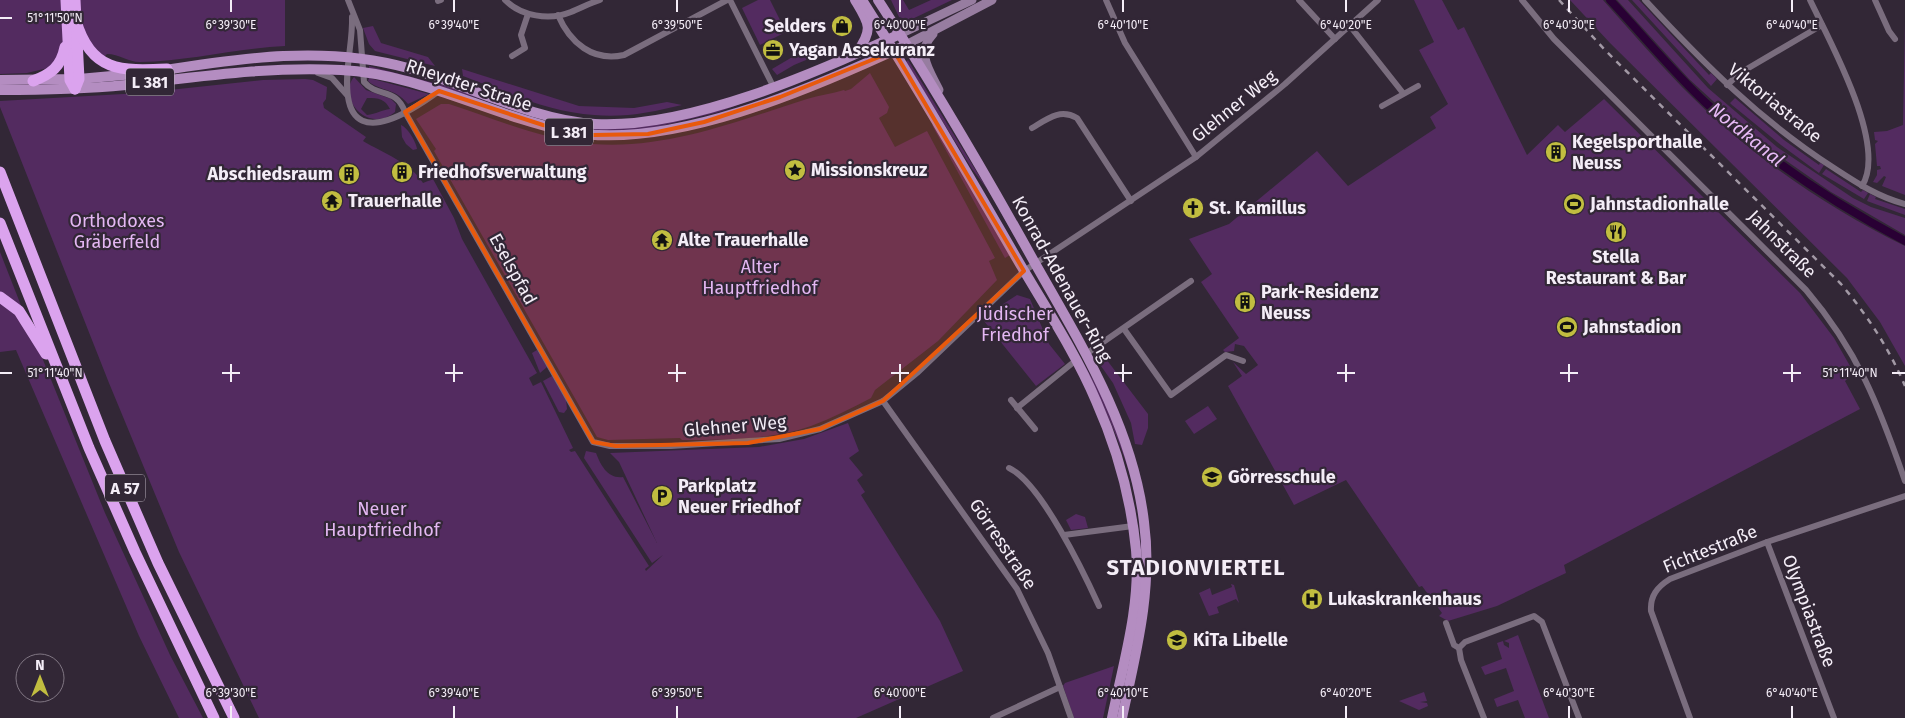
<svg xmlns="http://www.w3.org/2000/svg" width="1905" height="718" viewBox="0 0 1905 718" font-family="'Fira Sans',sans-serif">
<style>
.green{fill:#532b60;fill-rule:evenodd}
.lines{fill:none;stroke-linecap:round;stroke-linejoin:round}
.canal{stroke:#290034;stroke-width:8}
.street{stroke:#7a6d7e;stroke-width:6}
.secondary{stroke:#977da0;stroke-width:9}
.primary{stroke:#b48dc1;stroke-width:10}
.highway{stroke:#dba3ee;stroke-width:11}
.rail{stroke:#a299a5;stroke-width:2.5;stroke-dasharray:6 6;stroke-linecap:butt}
.marked{fill:#e8590c;fill-opacity:0.2;stroke:#e8590c;stroke-width:4;stroke-linejoin:round}
.ticks{fill:none;stroke:#f4edf7;stroke-width:2}
.labels{text-anchor:middle;stroke-width:4.5;stroke-linejoin:round;paint-order:stroke}
.shield{fill:#322736;stroke:#bab2bd;stroke-width:1}
.shield-label{font-size:16px;font-weight:bold;fill:#f4edf7}
.poi-label{font-size:18px;font-weight:bold;fill:#f4edf7;stroke:#322736;text-anchor:start}
.street-label{font-size:18px;fill:#f4edf7;stroke:#322736}
.park-label{font-size:18px;fill:#e4b7f3;stroke:#322736}
.water-label{font-size:19px;font-style:italic;fill:#e7baf6;stroke:#322736}
.district-label{font-size:22px;font-weight:bold;letter-spacing:1px;fill:#f4edf7;stroke:#322736}
.ticks-label{font-size:12px;text-anchor:middle;fill:#f4edf7;stroke:#322736;stroke-width:4.5;stroke-linejoin:round;paint-order:stroke}
</style>
<rect width="100%" height="100%" fill="#322736"/>
<g class="green">
<path d="M0,0H62L63,46L52,67L27,73L0,74Z"/>
<path d="M79,0H285V46C238,48 189,61 140,62C128,62 119,54 107,54L104,57C84,38 81,28 79,0Z"/>
<path d="M758,0H770L786,32L760,45L742,8Z"/>
<path d="M891,0H903L909,10L931,0H952L908,21L899,17Z"/>
<path d="M1414,0H1442L1458,30L1464,27L1527,155L1558,125L1565,132L1604,99L1800,293L1834,338L1854,373L1845,381L1860,409L1564,565L1566,573L1497,606L1448,621L1439,616L1442,613L1422,586L1419,587L1346,480L1294,505L1228,386L1242,376L1233,362L1246,374L1258,365L1244,346L1235,344L1234,351L1225,352L1223,350L1239,338L1201,282L1212,274L1189,239L1229,224L1317,151L1348,186L1436,128L1430,117L1448,104L1419,50L1434,42Z"/>
<path d="M1570,0H1603C1629,29 1655,59 1682,87C1746,152 1823,206 1905,246V366L1880,322L1847,278L1610,43Z"/>
<path d="M1617,0H1628L1708,88L1777,147L1853,198L1871,207L1905,218V235L1831,192L1751,136L1689,79Z"/>
<path d="M1632,0H1639L1709,75L1711,73L1717,79L1711,86Z"/>
<path d="M1905,21V195L1882,186L1886,177L1884,176L1877,183L1873,182L1877,175V170L1881,169L1880,166H1877L1875,144L1878,141L1875,140L1874,132L1887,131L1903,125Z"/>
<path d="M373,26L381,43L428,57L435,66L375,51L369,44L363,28Z"/>
<path d="M877,49L878,50L719,112L644,130L609,132L571,127L406,76L369,69V66L469,92L553,120L667,121Z"/>
<path d="M816,51L818,55L794,65L777,75L772,69L801,52Z"/>
<path d="M908,60L1021,244L1019,245L991,194L972,169L906,62Z"/>
<path d="M462,69L579,106L634,108L667,102L682,105C653,112 624,118 594,115C549,112 505,92 463,76Z"/>
<path d="M870,73L889,107L887,113L879,118L895,147L927,131L995,258L989,261L997,280L938,341L875,390L871,398C852,408 832,418 811,426C771,440 724,440 682,440L680,438L608,440L597,437L434,151L436,149L416,119L441,104H449C495,119 544,140 592,144C666,150 738,121 807,99C819,95 832,94 844,90L845,91L851,89Z"/>
<path d="M354,77L366,90L391,99L396,104L395,112C367,135 337,97 354,77ZM367,98C379,98 385,99 390,109C382,110 376,114 367,115L361,109Z"/>
<path d="M369,78L429,94L408,104C394,87 381,92 368,81Z"/>
<path d="M305,79L313,80L327,87L326,99L323,103L324,108L366,137L363,141C383,153 411,163 423,183L433,179L454,218L462,239L537,373L529,378L533,386L541,382L573,448L569,450L571,452L575,451L649,566L645,569L646,571L663,555L652,563L584,458L586,451L596,453C601,466 608,479 623,477L657,543L619,462L610,453L759,447L804,439L848,423L859,451L849,458L863,475L857,480L865,492L861,495L940,621L963,671L856,718H259L179,552L109,383L0,107V101L141,93L263,80Z"/>
<path d="M1735,98L1784,140L1819,165L1820,163L1824,165L1819,173L1781,145L1732,105L1730,103Z"/>
<path d="M401,125C408,128 416,142 417,149L413,150L406,144L402,137Z"/>
<path d="M932,125L935,126L1010,255L1005,258Z"/>
<path d="M1826,169L1861,192L1863,190L1868,193L1864,199L1822,174Z"/>
<path d="M1870,194L1876,197L1875,199L1905,209V215L1867,201Z"/>
<path d="M0,252L22,308L0,294Z"/>
<path d="M1041,290L1102,395L1127,459L1135,490L1140,524L1142,573L1117,718H1115C1121,682 1126,646 1132,609C1135,592 1139,575 1140,557C1147,466 1083,367 1040,291Z"/>
<path d="M1017,295L1030,299L1049,344L1065,364L1036,386L984,321L1000,306Z"/>
<path d="M0,302L19,316L37,345L105,513L170,655L203,718H179L139,636L16,350L0,352Z"/>
<path d="M537,350L547,367L540,373L532,353Z"/>
<path d="M1103,355L1148,414V428L1142,445L1135,444L1131,423L1113,383L1096,359Z"/>
<path d="M552,376L566,400L567,409L564,413L559,412L543,381Z"/>
<path d="M1208,406L1217,419L1194,434L1185,421Z"/>
<path d="M1076,514L1085,517L1088,528L1071,530L1066,520Z"/>
<path d="M1231,584L1234,585L1239,603L1236,599L1217,607L1219,613L1209,616L1199,593L1210,588L1212,595L1232,587Z"/>
<path d="M1518,635L1549,718H1525L1518,700L1497,707L1494,699L1514,691L1506,668L1485,675L1481,667L1502,659L1497,643L1503,641L1504,645L1509,648V643L1504,641Z"/>
<path d="M1114,666L1103,718H1074L1063,686L1065,683Z"/>
<path d="M1424,692L1427,701L1420,702L1427,703L1428,706L1419,710L1399,701Z"/>
</g>
<g class="lines">
<path class="canal" d="M1610,0C1642,34 1672,71 1706,103C1765,158 1833,203 1905,241"/>
<g class="street">
<path d="M348,0L360,30L364,82C378,98 396,87 405,112L593,442L610,446H671L779,439L820,429L883,401L917,373L1024,271L1196,157L1285,84L1378,0"/>
<path d="M505,0C521,16 549,21 571,12C581,8 590,3 600,0"/>
<path d="M730,0L773,86"/>
<path d="M1106,0L1125,43L1196,157"/>
<path d="M1299,0L1335,39"/>
<path d="M1522,0L1554,39L1806,290C1858,351 1879,406 1905,481"/>
<path d="M1645,0C1703,63 1762,122 1834,168C1857,183 1878,197 1905,204"/>
<path d="M1810,0C1829,40 1888,145 1862,186"/>
<path d="M1875,0L1889,31L1895,39"/>
<path d="M438,1L441,0"/>
<path d="M558,15C570,43 593,62 624,55L727,0"/>
<path d="M352,17C353,43 344,71 348,97C356,150 417,107 439,91"/>
<path d="M1350,26L1403,93"/>
<path d="M512,56L525,48L521,35L528,14"/>
<path d="M318,73L332,78L347,95"/>
<path d="M1727,85L1740,73L1822,25"/>
<path d="M1382,106L1418,86"/>
<path d="M1032,128C1047,119 1060,108 1077,118L1131,201"/>
<path d="M1124,329L1171,395L1226,355L1243,361"/>
<path d="M1086,354L1191,281"/>
<path d="M1011,400L1035,429"/>
<path d="M883,401L1017,589L1048,653L1071,718"/>
<path d="M1017,408L1075,361"/>
<path d="M1009,468C1041,483 1084,573 1099,606"/>
<path d="M1064,535L1133,526"/>
<path d="M1767,542L1834,718"/>
<path d="M1446,623L1454,645L1459,648"/>
<path d="M993,718L1060,687"/>
<path d="M1484,718L1461,660L1459,648L1465,642L1534,616L1542,622L1579,718"/>
<path d="M1690,718L1651,611C1650,596 1657,587 1670,579L1767,542L1905,496"/>
</g>
<g class="secondary">
<path d="M900,34L972,0"/>
<path d="M933,34C915,53 930,71 939,90"/>
<path d="M906,45L992,0"/>
</g>
<g class="primary">
<path d="M855,0C869,23 874,29 857,52"/>
<path d="M862,0C915,83 964,167 1013,252C1041,301 1074,349 1096,401C1117,448 1131,499 1136,550C1141,605 1123,664 1112,718"/>
<path d="M878,0C934,86 986,175 1036,265C1082,346 1133,428 1144,522C1153,589 1136,653 1122,718"/>
<path d="M159,71C241,58 326,45 408,68C468,85 532,120 595,124C688,129 816,73 900,34"/>
<path d="M0,80L79,79L145,73"/>
<path d="M0,90C42,90 84,89 126,85C198,77 268,66 341,70C420,74 490,115 566,131C666,153 816,87 906,45"/>
</g>
<g class="highway">
<path d="M66,0L70,80L75,89"/>
<path d="M75,0L79,79L75,89"/>
<path d="M76,21C91,72 121,71 167,69"/>
<path d="M33,81C51,74 61,67 65,47"/>
<path d="M0,172L105,441L158,563L234,718"/>
<path d="M0,223L89,448L135,552L214,718"/>
<path d="M0,297L19,311L46,354"/>
</g>
<path class="rail" d="M1559,0L1604,49L1841,284C1867,315 1889,348 1905,386"/>
</g>
<path class="marked" d="M894,51L1024,271L883,401L820,429L748,443L616,446L593,442L405,112L439,91L543,125L593,135L648,134L704,122L780,97Z"/>
<path class="ticks" d="M231,0V12M454,0V12M677,0V12M900,0V12M1123,0V12M1346,0V12M1569,0V12M1792,0V12M0,18H12M231,364V382M454,364V382M677,364V382M900,364V382M1123,364V382M1346,364V382M1569,364V382M1792,364V382M0,373H12M222,373H240M445,373H463M668,373H686M891,373H909M1114,373H1132M1337,373H1355M1560,373H1578M1783,373H1801M1892,373H1905M231,706V718M454,706V718M677,706V718M900,706V718M1123,706V718M1346,706V718M1569,706V718M1792,706V718"/>
<defs>
<g id="shop-disc" transform="scale(1.125)"><circle r="9.5" fill="#c1bd40" stroke="#322736"/><path d="M-5-2.5h2.3a2.7 3.5 0 0 1 5.4 0H5L5.5 6h-11ZM-1.5-2.5h3a1.5 2.3 0 0 0-3 0Z" fill="#111"/></g>
<g id="office-disc" transform="scale(1.125)"><circle r="9.5" fill="#c1bd40" stroke="#322736"/><path d="M-6-3h4V-5.5h4V-3h4V5H-6ZM-1-4.5V-3h2v-1.5ZM-6 0V1H6V0Z" fill="#111"/></g>
<g id="building-disc" transform="scale(1.125)"><circle r="9.5" fill="#c1bd40" stroke="#322736"/><path d="M-4-6H4V6H1V3H-1V6H-4ZM-2.5-4.3h1.7v1.8h-1.7ZM.8-4.3h1.7v1.8H.8ZM-2.5-1h1.7V.8h-1.7ZM.8-1h1.7V.8H.8Z" fill="#111"/></g>
<g id="sight-disc" transform="scale(1.125)"><circle r="9.5" fill="#c1bd40" stroke="#322736"/><path d="M0-6L1.8-2.2L6-1.7L2.9 1.2L3.7 5.4L0 3.3L-3.7 5.4L-2.9 1.2L-6-1.7L-1.8-2.2Z" fill="#111"/></g>
<g id="temple-disc" transform="scale(1.125)"><circle r="9.5" fill="#c1bd40" stroke="#322736"/><path d="M0-6L5-2H3V0L6.5 2.5H4V6H1.5V3h-3V6H-4V2.5H-6.5L-3 0V-2H-5Z" fill="#111"/></g>
<g id="stadium-disc" transform="scale(1.125)"><circle r="9.5" fill="#c1bd40" stroke="#322736"/><path d="M0-5a6.5 5 0 1 0 0 10a6.5 5 0 1 0 0-10ZM-3.5-1.8h7v3.6h-7Z" fill="#111"/></g>
<g id="church-disc" transform="scale(1.125)"><circle r="9.5" fill="#c1bd40" stroke="#322736"/><path d="M-1.2-6h2.4v3.5h3.3v2.4h-3.3V6h-2.4V-.1h-3.3v-2.4h3.3Z" fill="#111"/></g>
<g id="restaurant-disc" transform="scale(1.125)"><circle r="9.5" fill="#c1bd40" stroke="#322736"/><path d="M-5-6h1v4h1v-4h1v4h1v-4h1v5L-1.5 .5V6h-2V.5L-5-1ZM5-6V6H3V1.5H1.5Q1.5-4 5-6Z" fill="#111"/></g>
<g id="school-disc" transform="scale(1.125)"><circle r="9.5" fill="#c1bd40" stroke="#322736"/><path d="M0-5L7-2L0 1L-7-2ZM-4 1L0 2.5L4 1V4Q0 6-4 4Z" fill="#111"/></g>
<g id="parking-disc" transform="scale(1.125)"><circle r="9.5" fill="#c1bd40" stroke="#322736"/><path d="M-3.5-5.5H1a3.5 3.5 0 0 1 0 7H-1V5.5H-3.5ZM-1-3.4V-.6H.8a1.4 1.4 0 0 0 0-2.8Z" fill="#111"/></g>
<g id="hospital-disc" transform="scale(1.125)"><circle r="9.5" fill="#c1bd40" stroke="#322736"/><path d="M-5-5h3v3.5h4V-5h3V5h-3V1.5h-4V5h-3Z" fill="#111"/></g>
</defs>
<g fill-rule="evenodd">
<use href="#shop-disc" x="842" y="26"/>
<use href="#office-disc" x="773" y="50"/>
<use href="#building-disc" x="1556" y="152"/>
<use href="#sight-disc" x="795" y="170"/>
<use href="#building-disc" x="402" y="172"/>
<use href="#building-disc" x="349" y="174"/>
<use href="#temple-disc" x="332" y="201"/>
<use href="#stadium-disc" x="1574" y="204"/>
<use href="#church-disc" x="1193" y="208"/>
<use href="#restaurant-disc" x="1616" y="232"/>
<use href="#temple-disc" x="662" y="240"/>
<use href="#building-disc" x="1245" y="302"/>
<use href="#stadium-disc" x="1567" y="327"/>
<use href="#school-disc" x="1212" y="477"/>
<use href="#parking-disc" x="662" y="496"/>
<use href="#hospital-disc" x="1312" y="599"/>
<use href="#school-disc" x="1177" y="640"/>
</g>
<g class="labels">
<g class="shield">
<rect x="126" y="68.5" width="48" height="27" rx="4"/>
<rect x="545" y="118.5" width="48" height="27" rx="4"/>
<rect x="105" y="474.5" width="40" height="27" rx="4"/>
</g>
<g class="shield-label">
<text x="150" y="88">L 381</text>
<text x="569" y="138">L 381</text>
<text x="125" y="494">A 57</text>
</g>
<g class="poi-label">
<text x="826" y="32" text-anchor="end">Selders</text>
<text x="789" y="56">Yagan Assekuranz</text>
<text x="1572" y="148">Kegelsporthalle<tspan x="1572" dy="21">Neuss</tspan></text>
<text x="811" y="176">Missionskreuz</text>
<text x="418" y="178">Friedhofsverwaltung</text>
<text x="333" y="180" text-anchor="end">Abschiedsraum</text>
<text x="348" y="207">Trauerhalle</text>
<text x="1590" y="210">Jahnstadionhalle</text>
<text x="1209" y="214">St. Kamillus</text>
<text x="678" y="246">Alte Trauerhalle</text>
<text x="1616" y="263" text-anchor="middle">Stella<tspan x="1616" dy="21">Restaurant &amp; Bar</tspan></text>
<text x="1261" y="298">Park-Residenz<tspan x="1261" dy="21">Neuss</tspan></text>
<text x="1583" y="333">Jahnstadion</text>
<text x="1228" y="483">Görresschule</text>
<text x="678" y="492">Parkplatz<tspan x="678" dy="21">Neuer Friedhof</tspan></text>
<text x="1328" y="605">Lukaskrankenhaus</text>
<text x="1193" y="646">KiTa Libelle</text>
</g>
<g class="street-label">
<text transform="translate(469 85) rotate(18)" y="6">Rheydter Straße</text>
<text transform="translate(1775 103) rotate(39)" y="6">Viktoriastraße</text>
<text transform="translate(1234 106) rotate(-39)" y="6">Glehner Weg</text>
<text transform="translate(1782 244) rotate(45)" y="6">Jahnstraße</text>
<text transform="translate(513 269) rotate(61)" y="6">Eselspfad</text>
<text transform="translate(1062 279) rotate(61)" y="6">Konrad-Adenauer-Ring</text>
<text transform="translate(735 426) rotate(-5)" y="6">Glehner Weg</text>
<text transform="translate(1003 544) rotate(56)" y="6">Görresstraße</text>
<text transform="translate(1710 549) rotate(-22)" y="6">Fichtestraße</text>
<text transform="translate(1809 611) rotate(69)" y="6">Olympiastraße</text>
</g>
<g class="park-label">
<text x="117" y="227">Orthodoxes<tspan x="117" dy="21">Gräberfeld</tspan></text>
<text x="760" y="273">Alter<tspan x="760" dy="21">Hauptfriedhof</tspan></text>
<text x="1015" y="320">Jüdischer<tspan x="1015" dy="21">Friedhof</tspan></text>
<text x="382" y="515">Neuer<tspan x="382" dy="21">Hauptfriedhof</tspan></text>
</g>
<g class="water-label">
<text transform="translate(1747 134) rotate(39)" y="7">Nordkanal</text>
</g>
<g class="district-label">
<text x="1196" y="575">STADIONVIERTEL</text>
</g>
</g>
<g class="ticks-label">
<text x="55" y="22">51°11'50"N</text>
<text x="231" y="29">6°39'30"E</text>
<text x="454" y="29">6°39'40"E</text>
<text x="677" y="29">6°39'50"E</text>
<text x="900" y="29">6°40'00"E</text>
<text x="1123" y="29">6°40'10"E</text>
<text x="1346" y="29">6°40'20"E</text>
<text x="1569" y="29">6°40'30"E</text>
<text x="1792" y="29">6°40'40"E</text>
<text x="55" y="377">51°11'40"N</text>
<text x="1850" y="377">51°11'40"N</text>
<text x="231" y="697">6°39'30"E</text>
<text x="454" y="697">6°39'40"E</text>
<text x="677" y="697">6°39'50"E</text>
<text x="900" y="697">6°40'00"E</text>
<text x="1123" y="697">6°40'10"E</text>
<text x="1346" y="697">6°40'20"E</text>
<text x="1569" y="697">6°40'30"E</text>
<text x="1792" y="697">6°40'40"E</text>
</g>
<g transform="translate(40 678)"><circle r="24" fill="#322736" stroke="#807683"/>
<path d="M0-4L9 19L0 12L-9 19Z" fill="#c1bd40"/>
<text y="-8" font-size="14" font-weight="bold" text-anchor="middle" fill="#f4edf7">N</text>
</g>
</svg>
